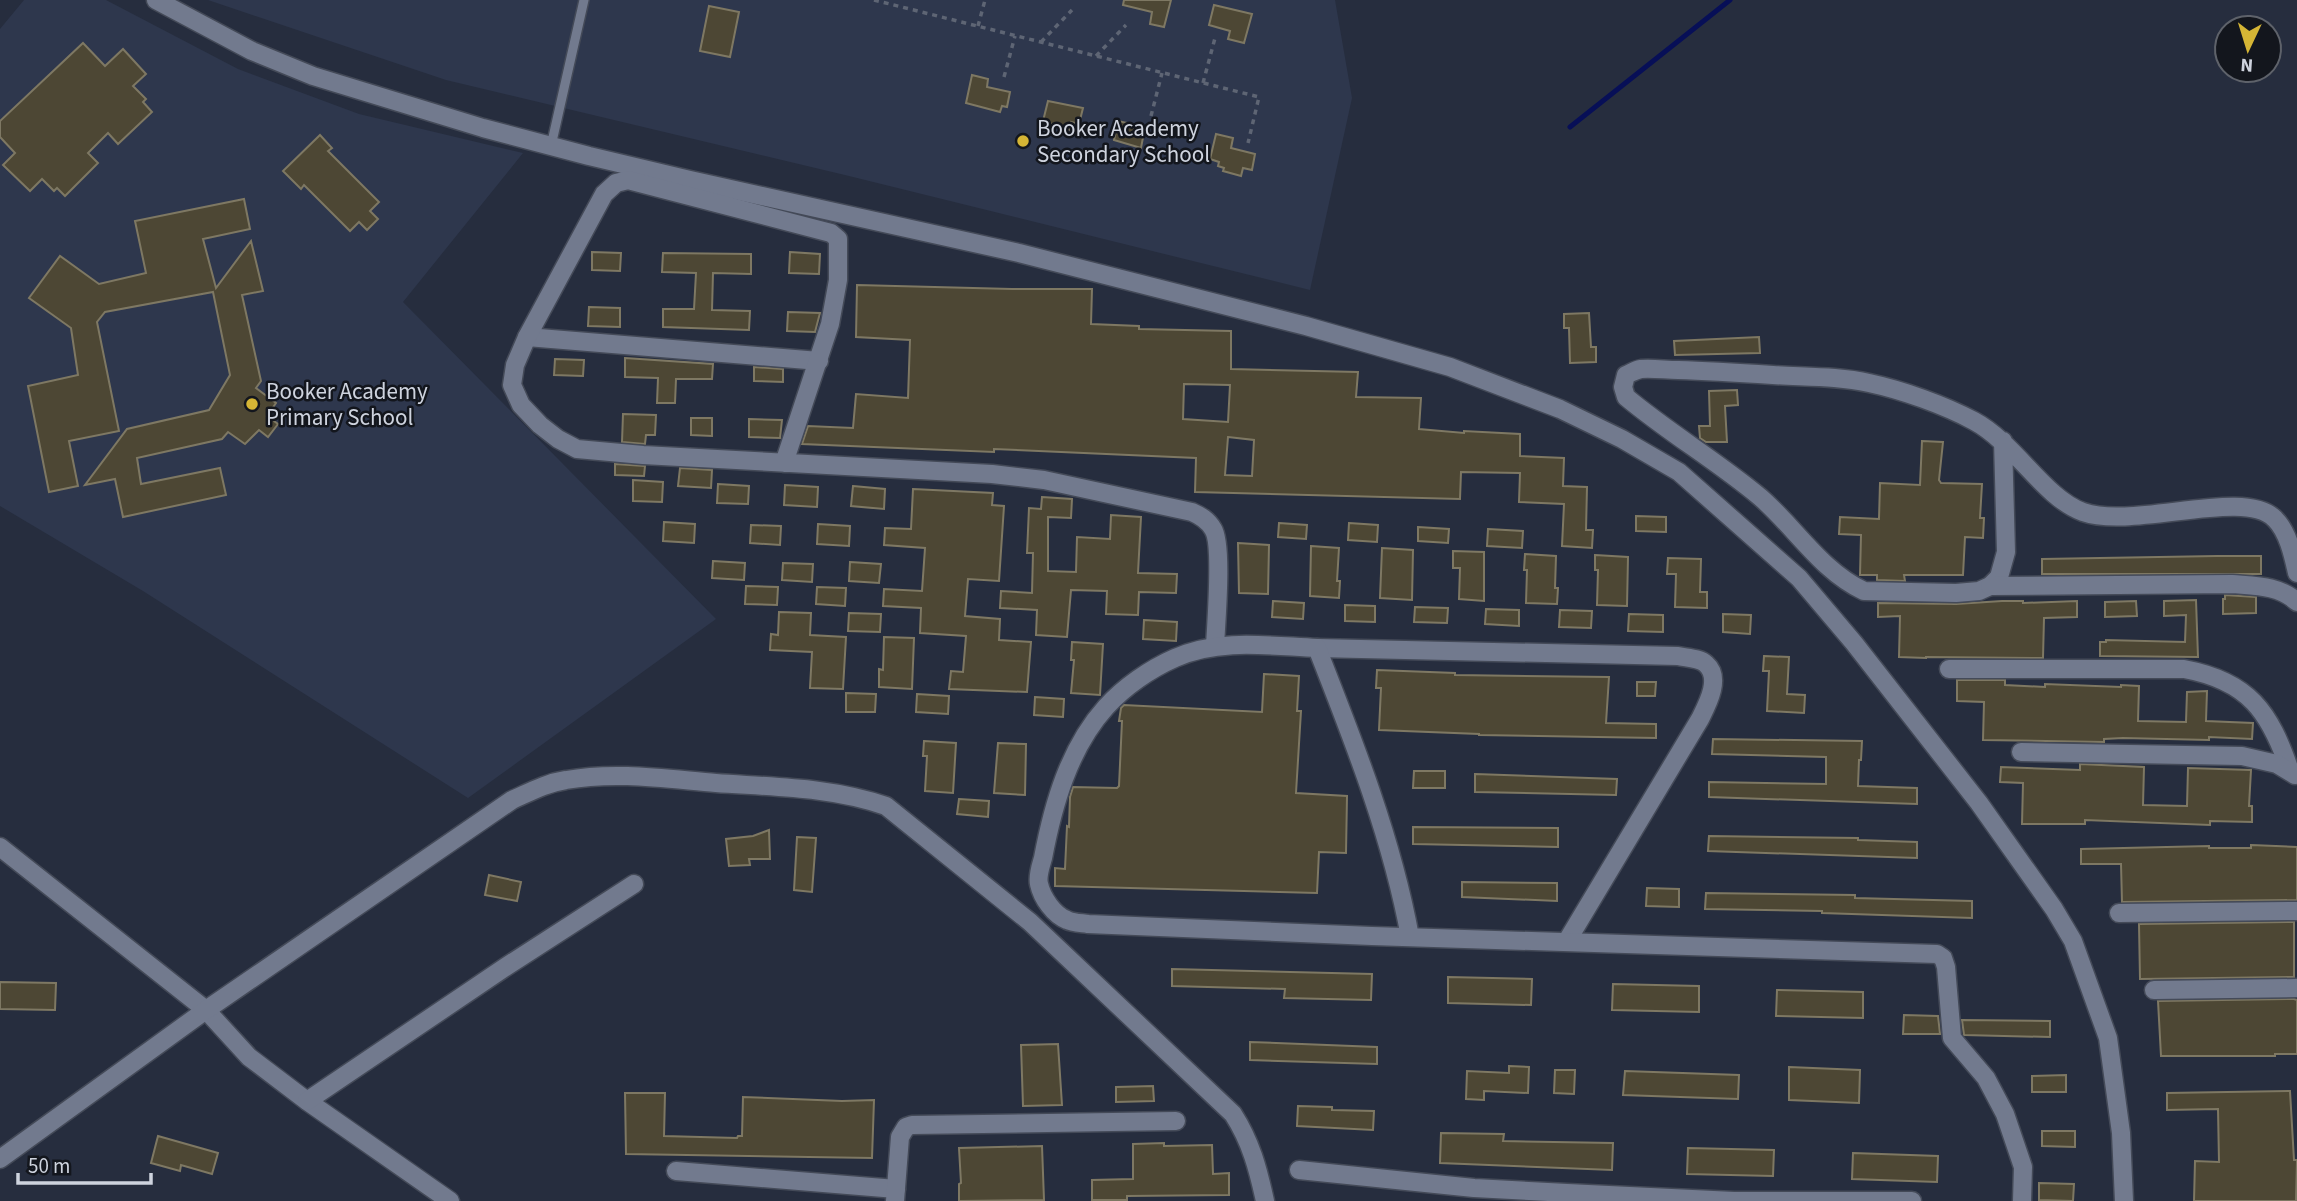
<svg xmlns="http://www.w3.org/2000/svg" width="2297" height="1201" viewBox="0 0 2297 1201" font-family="'Source Sans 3',sans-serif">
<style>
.built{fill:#2e374d}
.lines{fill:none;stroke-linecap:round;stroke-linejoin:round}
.stream{stroke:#070f57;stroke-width:5}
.building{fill:#4d4734;stroke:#7e7863;stroke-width:2;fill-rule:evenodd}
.lane-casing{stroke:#444a58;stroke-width:12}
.street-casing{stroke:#444a58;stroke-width:21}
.path{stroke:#5e6574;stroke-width:3.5;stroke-dasharray:5 5;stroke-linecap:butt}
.lane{stroke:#727a8e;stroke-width:9}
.street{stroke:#727a8e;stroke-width:18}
.poi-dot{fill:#d5b535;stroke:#13161d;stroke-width:2.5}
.labels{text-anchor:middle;stroke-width:5;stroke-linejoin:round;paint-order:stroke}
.poi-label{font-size:23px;fill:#ced3de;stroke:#13161d;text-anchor:start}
</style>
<rect width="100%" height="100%" fill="#262d3e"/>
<g class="built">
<path d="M24,0H106L238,69L359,114L523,153L403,302L716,619L468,798L143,591L0,506V29Z"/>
<path d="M208,0H1335L1352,98L1310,290L849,176L446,80Z"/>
</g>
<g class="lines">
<path class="stream" d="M1570,127L1730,0"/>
</g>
<g class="building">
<path d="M1124,0H1171L1164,27L1150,24L1152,12L1123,5Z"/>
<path d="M1214,5L1252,14L1244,43L1228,39L1230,31L1209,25Z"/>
<path d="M709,6L739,12L730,57L700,51Z"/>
<path d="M83,43L105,66L123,49L146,74L133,86L146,99L143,102L152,112L118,144L108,133L88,153L98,163L65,196L57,188L54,191L42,179L30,191L3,165L15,153L0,137V121Z"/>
<path d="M972,75L988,79L987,87L1010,92L1007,107L1002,106L1000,112L966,103Z"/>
<path d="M1048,101L1083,108L1079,124L1071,122L1070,130L1043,121Z"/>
<path d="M1118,121L1145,127L1141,148L1114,140Z"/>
<path d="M1216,134L1233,138L1231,148L1255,154L1252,170L1243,168L1241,176L1223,171L1224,168L1218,166L1219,162L1210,159Z"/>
<path d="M320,135L332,148L328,151L379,202L370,211L378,219L367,230L359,222L350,231L304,185L301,189L283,171Z"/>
<path d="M244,199L250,229L203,239L216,288L251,241L263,291L242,295L261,381L256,388L276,403L267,416L278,424L268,437L259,430L245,444L228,432L222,439L137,458L141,484L220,468L226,495L123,517L115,479L85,485L127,429L209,410L230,375L213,292L105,312L97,322L119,431L69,441L78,486L49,492L28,386L78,375L71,328L29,298L60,256L99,284L146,273L135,221Z"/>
<path d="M592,252L621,253L620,271L592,270Z"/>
<path d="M790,252L820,254L819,274L789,273Z"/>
<path d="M663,253L751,254V274L713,273L712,310L750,311L749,330L663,327V309H694L696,273L662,272Z"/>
<path d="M857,285L1012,289H1092L1091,324L1139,326V329L1231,331V369L1358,372L1356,397L1421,398L1419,429L1464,433V431L1520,434V456L1564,458L1563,486L1587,487L1586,530H1593L1592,548L1562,546L1564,504L1519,502L1520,473L1461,472L1460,499L1195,492L1196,458L994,449V452L802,444L808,426L853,428L856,394L908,398L910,340L856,337ZM1184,384L1230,385L1228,422L1183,419ZM1228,437L1254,440L1252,476L1225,475Z"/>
<path d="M589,307L620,308V327L588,326Z"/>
<path d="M788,312L820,313L815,332L787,331Z"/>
<path d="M1589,313L1591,347H1596V362L1570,363L1569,328H1564V314Z"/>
<path d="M1759,337L1760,353L1675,355L1674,341Z"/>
<path d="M625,358L713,364L712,379H676L675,403H657L658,378L625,377Z"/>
<path d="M555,359L584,360L583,376L554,375Z"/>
<path d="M754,367L783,369V382L754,381Z"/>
<path d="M1737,390L1738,405L1725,406L1727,442H1706L1700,438L1699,426H1710L1709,391Z"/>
<path d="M623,414L656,415L655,435H646L645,444L622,442Z"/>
<path d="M691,418H712V436L691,435Z"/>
<path d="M749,419L782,420L780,438L749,437Z"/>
<path d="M1922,441L1943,442L1939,480L1941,483L1982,484L1980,518H1984L1983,538L1965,537L1963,575H1904L1905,581L1877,580V575H1860L1861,535L1839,534L1840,517L1879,519L1880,483L1920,485Z"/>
<path d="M615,464L645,466L644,476L615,475Z"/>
<path d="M680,468L712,470L711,488L678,486Z"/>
<path d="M633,480L663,482L662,502L633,501Z"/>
<path d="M718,484L749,486L748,504L717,503Z"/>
<path d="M785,485L818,487L817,507L784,505Z"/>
<path d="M853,486L885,489L884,509L851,506Z"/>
<path d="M913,489L993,493L992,505L1004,506L999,581L968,579L965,616L1000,619L999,640L1031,642L1027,692L949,689L951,671L963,672L966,636L920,633L921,608L883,606L884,589L922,591L925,548L884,545L885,528L911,529Z"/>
<path d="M1042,497L1072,499L1071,518L1048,517V571L1076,572L1077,537L1110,539L1111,515L1141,517L1138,573L1177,574L1176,593L1139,592L1138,615L1106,614L1107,591L1071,590L1067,637L1036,635L1037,610L1000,608L1001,591L1032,593L1033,553H1027L1029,508L1041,509Z"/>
<path d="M1636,516L1666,517V532L1636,531Z"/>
<path d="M664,522L695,524L694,543L663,541Z"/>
<path d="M1279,523L1307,525L1306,539L1278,537Z"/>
<path d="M1349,523L1378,525L1377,542L1348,540Z"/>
<path d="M818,524L850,526L849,546L817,544Z"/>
<path d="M751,525L781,526L780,545L750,543Z"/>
<path d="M1418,527L1449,529L1448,543L1418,541Z"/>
<path d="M1488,529L1523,531L1522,548L1487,546Z"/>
<path d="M1238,543L1269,545L1268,594L1239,593Z"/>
<path d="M1311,546L1339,548L1337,581H1340L1339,598L1310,596Z"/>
<path d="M1382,548L1413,550L1412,600L1380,598Z"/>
<path d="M1453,551L1484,552V601L1459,599L1460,568H1453Z"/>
<path d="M1525,554L1556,556L1555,588H1558L1557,604L1526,603L1527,570H1524Z"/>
<path d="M1595,555L1628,557L1627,606L1597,605L1598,570H1595Z"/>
<path d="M2217,556H2261V574H2042V559Z"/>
<path d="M1668,558L1701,559L1700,592H1707V608L1675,607L1676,574H1667Z"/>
<path d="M713,561L745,563L744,580L712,578Z"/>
<path d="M850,562L881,564L879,583L849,581Z"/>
<path d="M783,563L813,564L812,582L782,580Z"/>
<path d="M746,586L778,587L777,605L745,604Z"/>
<path d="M817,587L846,588L845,606L816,604Z"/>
<path d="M2225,595L2256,597V613L2223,614V599H2225Z"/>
<path d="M2196,600L2198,657L2100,656V642H2106V640L2185,642L2186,615L2164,616V601Z"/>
<path d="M1273,601L1304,603L1303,619L1272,617Z"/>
<path d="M2002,601H2023V603L2077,601V617L2044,618L2043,658L1926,657V658L1899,657L1900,616L1878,617V603L1956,604Z"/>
<path d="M2136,601L2137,616L2105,617V602Z"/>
<path d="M1345,605L1375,606V622L1345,621Z"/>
<path d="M1415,607L1448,608L1447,623L1414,622Z"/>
<path d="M1486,609L1519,610V626L1485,624Z"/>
<path d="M1560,610L1592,611L1591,628L1559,627Z"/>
<path d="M779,612L811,613L810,635L846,637L843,689L810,688L812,652L770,650L771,634L778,635Z"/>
<path d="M849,613L881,614L880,632L848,631Z"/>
<path d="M1629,614L1663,615V632L1628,631Z"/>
<path d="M1723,614L1751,615L1750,634L1723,632Z"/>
<path d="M1144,620L1177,622L1176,641L1143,639Z"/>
<path d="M884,637L914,638L912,689L879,687V669L883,670Z"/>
<path d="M1072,642L1103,644L1100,695L1071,693L1074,660H1071Z"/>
<path d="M1764,656L1789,657L1787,694L1805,695L1804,713L1767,711L1769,671H1763Z"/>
<path d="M1377,670L1455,673V675L1609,677L1606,723L1656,724V738L1479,735V734L1379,730L1381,688H1376Z"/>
<path d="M1264,674L1299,676L1297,711H1301L1296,793L1347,796L1346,853L1319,852L1317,893L1055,886V868L1065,869L1067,826L1069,827L1070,797L1073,787L1117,788L1119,786L1122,721H1119L1121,708L1124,705L1262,712Z"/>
<path d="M1957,680H2005V685L2045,687V684L2121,687V685L2139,686L2138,721L2186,722L2187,692L2207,691L2206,721L2253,723L2252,739L2209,737V740L2123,738L2104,739V742L1983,740L1984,702L1957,701Z"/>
<path d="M1637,682H1656L1655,696H1637Z"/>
<path d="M846,693L876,694L875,712H846Z"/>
<path d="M917,694L949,696L948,714L916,712Z"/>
<path d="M1035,697L1064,699L1063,717L1034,715Z"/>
<path d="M1713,739L1862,741L1861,760H1859L1858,786L1917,788V804L1709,797V782L1826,784V757L1712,754Z"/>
<path d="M924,741L956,743L953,793L925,791L927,756H923Z"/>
<path d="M998,743L1026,744L1025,795L994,793Z"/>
<path d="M2080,764L2144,767L2143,805L2187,806L2188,768L2251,770L2249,806H2252V822L2210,821V825L2085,820V824H2022L2023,783L2000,782L2001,767L2080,770Z"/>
<path d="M1414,771H1445V788H1413Z"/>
<path d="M1475,774L1617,779L1616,795L1475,792Z"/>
<path d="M959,799L989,801L988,817L957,814Z"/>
<path d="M1413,827L1558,828V847L1413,844Z"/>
<path d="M769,830L770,859H749L750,865L729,866L726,839L753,836Z"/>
<path d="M1709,836L1858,838V840L1917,842V858L1708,851Z"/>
<path d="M797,837L816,838L812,892L794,890Z"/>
<path d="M2251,845L2297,847V900L2122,902L2121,864H2081V849L2209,846V848H2251Z"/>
<path d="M489,875L521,882L517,901L485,895Z"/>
<path d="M1462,882L1557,883V901L1462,897Z"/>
<path d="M1647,888L1679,889V907L1646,906Z"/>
<path d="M1706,893L1855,895V898L1972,901V918L1822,913V911L1705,909Z"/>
<path d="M2294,922V977L2140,979L2139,924Z"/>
<path d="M1172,969L1372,974L1371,1000L1284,998L1285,989L1172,986Z"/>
<path d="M1448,977L1532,979L1531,1005L1448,1003Z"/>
<path d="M0,982L56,983L55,1010L0,1009Z"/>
<path d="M1613,984L1699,986V1012L1612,1010Z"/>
<path d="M1777,990L1863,992V1018L1776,1016Z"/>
<path d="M2294,999L2297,1000V1054H2275V1056H2161L2158,1001Z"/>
<path d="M1904,1015L1938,1016L1940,1034H1903Z"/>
<path d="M1962,1020L2050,1021V1037L1964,1035Z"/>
<path d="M1250,1042L1377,1047V1064L1250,1060Z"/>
<path d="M1058,1044L1062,1105L1023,1106L1021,1045Z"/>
<path d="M1509,1066L1529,1067L1528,1093L1484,1091V1100L1466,1099L1467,1071L1509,1073Z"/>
<path d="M1789,1067L1860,1070L1859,1103L1789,1100Z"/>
<path d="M1555,1070H1575L1574,1094L1554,1093Z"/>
<path d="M1625,1071L1739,1075L1738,1099L1623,1095Z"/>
<path d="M2066,1075V1092H2032V1076Z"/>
<path d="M1153,1086L1154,1101L1116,1102V1087Z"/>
<path d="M2290,1091L2294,1160H2297L2296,1201H2194L2195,1161L2219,1162L2218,1109L2167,1110V1093Z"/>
<path d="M625,1093H665L664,1136L737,1138L738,1136H742L743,1097L842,1101L874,1100L872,1158L626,1154Z"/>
<path d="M1298,1106L1332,1107V1110L1374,1111L1373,1130L1297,1126Z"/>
<path d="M2042,1131H2075V1147L2042,1146Z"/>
<path d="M1441,1133L1504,1134L1503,1141L1613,1143L1612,1170L1440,1163Z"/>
<path d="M158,1136L218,1153L212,1174L181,1165L180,1171L151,1163Z"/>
<path d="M1164,1143V1146L1212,1145L1213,1174L1229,1173V1195L1127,1196V1200H1092V1180L1133,1179V1144Z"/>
<path d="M1042,1146L1044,1200L959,1201V1184L961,1183L959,1148Z"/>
<path d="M1688,1148L1774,1150L1773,1176L1687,1174Z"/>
<path d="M1853,1153L1938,1156L1937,1182L1852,1179Z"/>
<path d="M2039,1183L2074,1184L2073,1201L2039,1200Z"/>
</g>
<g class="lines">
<g class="lane-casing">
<path id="lane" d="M551,146L584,0"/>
</g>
<g class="street-casing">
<g id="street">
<path d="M156,0L252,51L313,76L483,128L589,156L690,180L1019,253L1306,326L1450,367L1560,409L1622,439L1679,472L1799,578L1854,643L1979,803L2054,909L2073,941L2108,1038L2121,1133L2124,1201"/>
<path d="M527,337L819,361"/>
<path d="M2003,441L2006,552L1999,577L1990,586L1979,591L1956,593L1864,591C1821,571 1795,527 1760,497C1717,461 1669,433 1626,397L1623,387L1626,375C1631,373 1635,370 1641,369C1653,368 1666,370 1678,370C1710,371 1742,373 1773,375C1805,377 1838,376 1869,383C1902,390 1944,405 1974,421C2015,443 2044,498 2083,512C2133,530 2245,487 2275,519C2288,532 2293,555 2297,573"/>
<path d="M784,463L830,324L838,280V239L831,233L628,180L616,183L604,194L527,337L515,365L512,385L521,405L540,425L558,439L577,449L643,455L992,474L1044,480L1192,512C1201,516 1208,520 1213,529C1223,544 1216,624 1215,646"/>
<path d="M1990,586L2232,584C2255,586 2279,585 2297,602"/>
<path d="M1317,648L1678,656C1687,658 1700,658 1706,664C1722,678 1707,705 1700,719L1567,941"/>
<path d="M1949,669H2184C2249,681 2270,712 2290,771"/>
<path d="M2021,752L2242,756L2277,764L2295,775"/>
<path d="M0,847L206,1010L249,1057L307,1101L450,1201"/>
<path d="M2119,913L2297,911"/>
<path d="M1410,937C1392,838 1354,742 1317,648C1270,646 1219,638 1175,658C1150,669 1124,687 1106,707C1069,748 1053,805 1043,858C1041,865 1037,876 1039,884C1042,898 1054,915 1067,920C1073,923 1082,923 1088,924L1372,936L1937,954L1943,958L1946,967L1952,1038L1986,1078L2005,1114L2023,1167L2022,1201"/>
<path d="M2154,990L2297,988"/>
<path d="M307,1101L507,966L634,884"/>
<path d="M0,1159L206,1010L512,800C530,792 546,783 566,780C616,771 667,779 716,783C773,787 832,787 886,806L1030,922L1233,1114C1251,1142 1258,1169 1265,1201"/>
<path d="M1299,1170L1474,1188L1567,1193L1734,1201H1912"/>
<path d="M676,1171L896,1189"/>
<path d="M895,1201L900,1137L906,1127L912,1125L1176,1121"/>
</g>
</g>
<g class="path">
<path d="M874,0L1259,97L1248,143"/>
<path d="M978,26L985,0"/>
<path d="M1041,42L1072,10"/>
<path d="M1096,56L1126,25"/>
<path d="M1004,77L1015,36"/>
<path d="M1203,83L1215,38"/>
<path d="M1151,116L1162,73"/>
</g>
<use href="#lane" class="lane"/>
<use href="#street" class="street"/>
</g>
<g class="poi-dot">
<circle cx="1023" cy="141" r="7"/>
<circle cx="252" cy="404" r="7"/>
</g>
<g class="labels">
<g class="poi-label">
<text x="1037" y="136">Booker Academy<tspan x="1037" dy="26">Secondary School</tspan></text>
<text x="266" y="399">Booker Academy<tspan x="266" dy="26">Primary School</tspan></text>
</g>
</g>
<g transform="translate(2248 49) rotate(184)"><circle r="33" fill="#13161d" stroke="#5e626a" stroke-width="2"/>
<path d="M0-5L12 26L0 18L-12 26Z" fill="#d5b535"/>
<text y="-10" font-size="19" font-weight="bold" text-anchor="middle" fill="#ced3de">N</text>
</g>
<path d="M18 1173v10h133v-10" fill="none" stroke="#ced3de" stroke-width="3.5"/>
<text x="28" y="1173" font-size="21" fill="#ced3de" stroke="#13161d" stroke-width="5" paint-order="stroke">50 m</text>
</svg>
